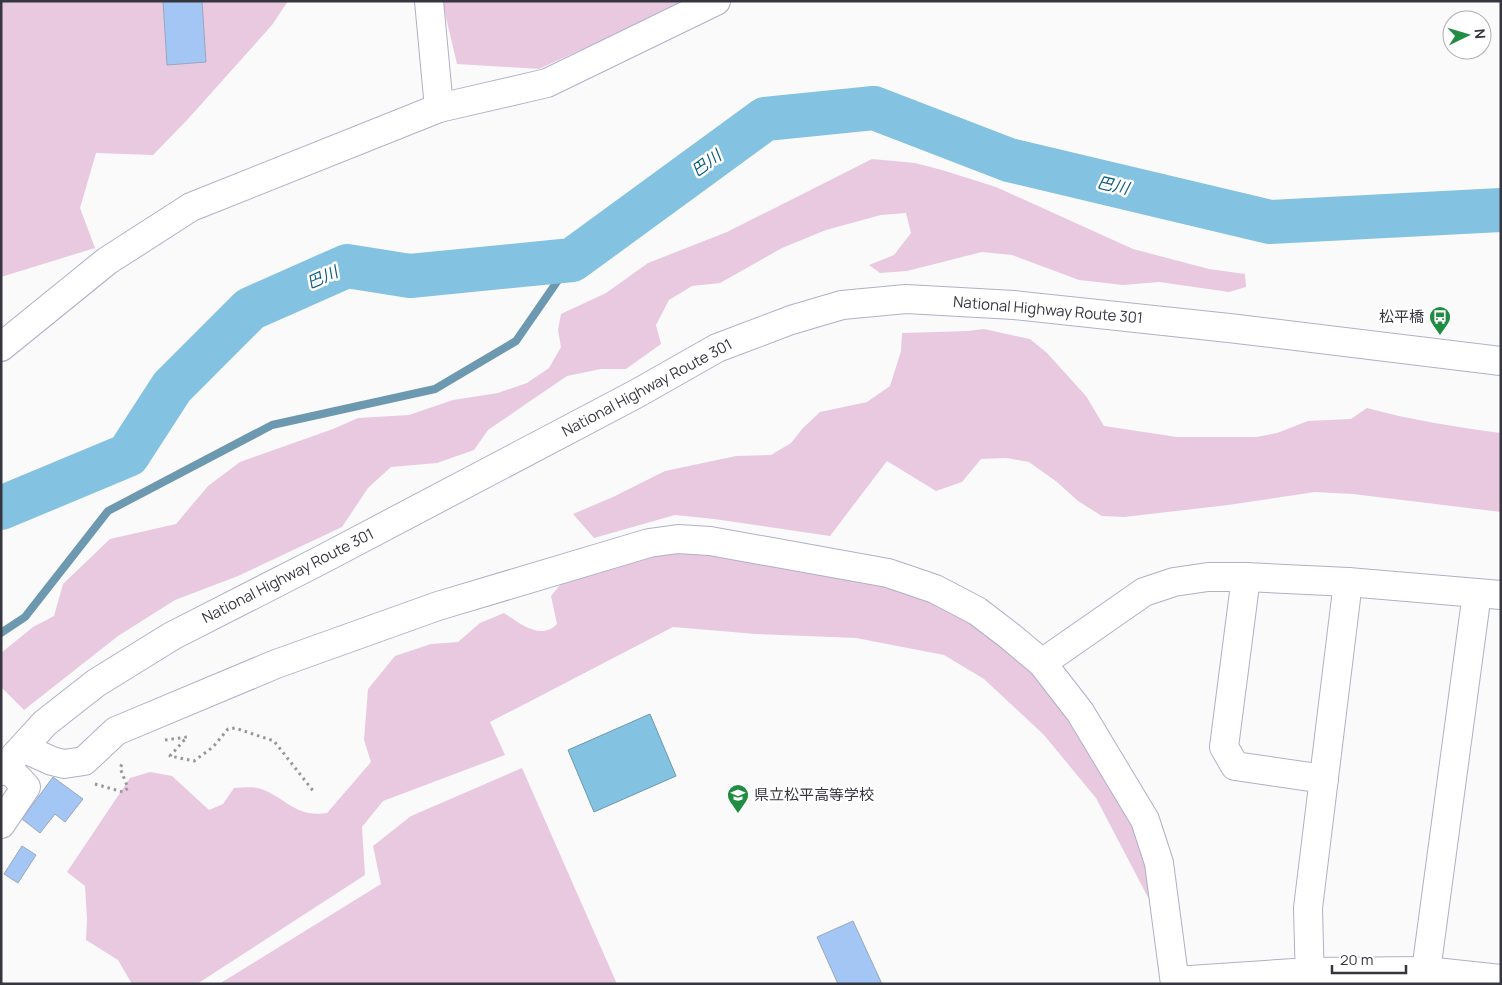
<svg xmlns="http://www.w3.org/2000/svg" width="1502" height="985" viewBox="0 0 1502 985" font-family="Manrope,'Noto Sans JP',sans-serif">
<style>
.green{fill:#e9c9df}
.water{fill:#83c2e0;stroke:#6c98b0}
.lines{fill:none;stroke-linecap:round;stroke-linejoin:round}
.stream{stroke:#6c98b0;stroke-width:8}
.river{stroke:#83c2e0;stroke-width:44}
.building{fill:#a3c6f5;stroke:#98a8bd}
.minor-casing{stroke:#afb0c9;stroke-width:30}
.highway-casing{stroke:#afb0c9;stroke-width:30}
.path{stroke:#96969b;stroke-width:3;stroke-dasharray:2.5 4;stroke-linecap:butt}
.minor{stroke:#fff;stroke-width:28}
.highway{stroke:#fff;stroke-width:28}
.labels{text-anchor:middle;stroke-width:5;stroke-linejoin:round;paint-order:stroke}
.street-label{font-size:15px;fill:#363640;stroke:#fff}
.poi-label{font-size:15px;fill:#363640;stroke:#fff;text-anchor:end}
.water-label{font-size:16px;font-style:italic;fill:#0b5e7c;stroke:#fff}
</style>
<rect width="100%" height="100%" fill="#fafafa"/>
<g class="green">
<path d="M1,1H288L272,25L188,119L153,155L96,153L80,208L95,248L1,277Z"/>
<path d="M442,1H688L539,69L457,64Z"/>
<path d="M872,159L915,163L942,170L996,187L1133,249L1209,269L1245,274L1246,287L1229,292L1159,282L1123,285L1079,280L1012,255L982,252L907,271L880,273L869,265L894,255L911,233L906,213L881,215L826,230L782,248L720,283L692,286L669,300L656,325L661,344L626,369H601L567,376L488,430L474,450L437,463L391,467L368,488L342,527L238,576L175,600L118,636L24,710L1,687V653L33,627L54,616L63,584L110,539L176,524L208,486L240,462L333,429L358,418L409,415L453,400L498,393L527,383L549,368L561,347L558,330L561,314L606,293L648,263L727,232Z"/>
<path d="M984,329L1030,339L1047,353L1086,396L1104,426L1177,437H1256L1277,433L1308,421L1351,419L1367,408C1411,420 1455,427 1501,433V512L1353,494L1315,492L1228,505L1124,517L1102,516L1078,501L1057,482L1029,462L1006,458L981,459L962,482L936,491L887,461L830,536L714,519L675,515L594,538L573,514L613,497L665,471L736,456L771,455L791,443L803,428L820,412L867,402L890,386L901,351L902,333L968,331Z"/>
<path d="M682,548L887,585L936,600L973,623L1032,673L1069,716L1134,819L1147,861L1151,903L1096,798L1044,735L984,679L944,655L856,638L756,634L673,627L490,722L505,755L383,801L362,827L365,875L197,984H132L118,960L86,940L87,919L85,886L67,872L130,778L150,772L172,776L209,810L223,804L234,788C242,788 254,786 261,789C286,798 296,818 327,813L371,762L364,740L368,689L395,656L431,644L458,642L480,623L504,613C519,623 541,641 557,624L551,596L560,585L574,578Z"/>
<path d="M522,768L617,984H219L381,884L373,846L411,816Z"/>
</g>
<path class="water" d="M650,714L676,776L594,812L568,750Z"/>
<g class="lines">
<path class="stream" d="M1,633L25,617L108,511L272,425L435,389L516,341L572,260"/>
<path class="river" d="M1,508L128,455L172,387L250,309L347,266L410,276L572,260L765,119L874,108L1009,160L1270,222L1501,210"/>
</g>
<g class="building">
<path d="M163,1H202L206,62L167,65Z"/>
<path d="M53,777L83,799L65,822L55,814L40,833L22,819Z"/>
<path d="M22,846L36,855L18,883L4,874Z"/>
<path d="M853,921L882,984H838L817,937Z"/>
</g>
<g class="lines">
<g class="minor-casing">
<g id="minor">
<path d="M429,1L439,108"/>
<path d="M1,347L107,261L191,207L439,108L547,83L716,1"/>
<path d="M1246,577L1224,747L1235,766L1324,779"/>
<path d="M1042,663L1144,592L1174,582L1208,577H1246L1348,582L1501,595"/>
<path d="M23,748L52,761L64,764L84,761L116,731L276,664L438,606L649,543L678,539L710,541L888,573L935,589L977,611L1011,637L1042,663L1080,712L1145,820L1159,863L1175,984"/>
<path d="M1,824L26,787L6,766"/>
<path d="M1426,971L1477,593"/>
<path d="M1175,981L1309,972L1426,971L1501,979"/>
<path d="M1310,984L1308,908L1348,582"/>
</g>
</g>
<g class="highway-casing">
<path id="highway" d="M1,771L45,723L96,683L172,636L319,561L636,394L717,348L791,320L842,305L906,299L1014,305L1229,328L1501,361"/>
</g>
<g class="path">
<path d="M165,740L187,737L170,756L194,761L213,747L228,729L235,728L274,741L314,792"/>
<path d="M95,784L123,792L128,788L120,768L123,762"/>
</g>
<use href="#minor" class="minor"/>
<use href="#highway" class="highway"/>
</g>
<defs>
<g id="bus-pin" transform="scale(1.125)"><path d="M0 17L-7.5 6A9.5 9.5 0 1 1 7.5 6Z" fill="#218c43" stroke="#fff"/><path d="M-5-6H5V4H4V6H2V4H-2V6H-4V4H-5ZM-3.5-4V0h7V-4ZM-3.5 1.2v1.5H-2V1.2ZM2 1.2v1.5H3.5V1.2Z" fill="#fff"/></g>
<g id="school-pin" transform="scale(1.125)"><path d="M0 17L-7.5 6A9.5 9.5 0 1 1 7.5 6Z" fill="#218c43" stroke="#fff"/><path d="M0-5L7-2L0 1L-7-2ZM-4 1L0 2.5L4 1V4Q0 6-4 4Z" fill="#fff"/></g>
</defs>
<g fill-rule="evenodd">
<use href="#bus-pin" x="1440" y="317"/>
<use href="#school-pin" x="738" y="795"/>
</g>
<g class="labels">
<g class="street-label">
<text transform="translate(1048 310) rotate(5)" y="5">National Highway Route 301</text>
<text transform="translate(647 388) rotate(-28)" y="5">National Highway Route 301</text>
<text transform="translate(288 576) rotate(-27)" y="5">National Highway Route 301</text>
</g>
<g class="poi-label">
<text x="1424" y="322">松平橋</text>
<text x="754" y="800" text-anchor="start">県立松平高等学校</text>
</g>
<g class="water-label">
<text transform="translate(706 163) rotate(-36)" y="6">巴川</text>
<text transform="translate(1113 185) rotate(13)" y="6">巴川</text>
<text transform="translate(322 277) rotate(-24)" y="6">巴川</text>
</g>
</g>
<rect width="1502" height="985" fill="none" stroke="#363640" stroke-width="5"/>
<g transform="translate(1467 35) rotate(85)"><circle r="24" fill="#ffffff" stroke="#afafb3"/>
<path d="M0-4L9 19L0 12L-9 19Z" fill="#218c43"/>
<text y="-8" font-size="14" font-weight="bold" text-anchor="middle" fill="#363640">N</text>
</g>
<path d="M1332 965v8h74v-8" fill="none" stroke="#363640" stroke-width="2.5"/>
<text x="1340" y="965" font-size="15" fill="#363640" stroke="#ffffff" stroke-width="4" paint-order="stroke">20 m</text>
</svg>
